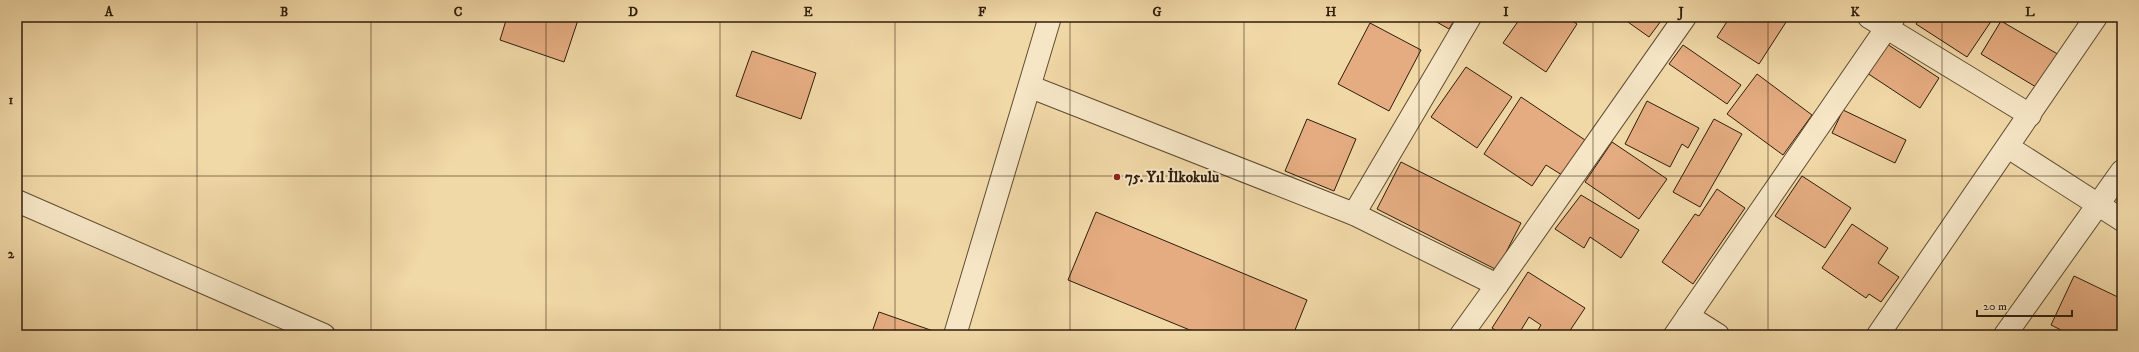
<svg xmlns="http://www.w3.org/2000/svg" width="2139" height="352" viewBox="0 0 2139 352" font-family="'IM FELL DW Pica',serif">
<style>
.building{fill:#e4ac80;stroke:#2f1d0b}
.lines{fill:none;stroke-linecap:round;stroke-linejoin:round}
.minor-casing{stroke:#604c32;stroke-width:24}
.tertiary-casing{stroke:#604c32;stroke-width:24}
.minor{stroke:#f6e6c6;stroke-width:22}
.tertiary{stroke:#f6e6c6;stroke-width:22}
.grid{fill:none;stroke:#2f1d0b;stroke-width:1;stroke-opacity:0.55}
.poi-dot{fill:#8f2418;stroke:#f6e6c6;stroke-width:1.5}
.labels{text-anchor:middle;stroke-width:4;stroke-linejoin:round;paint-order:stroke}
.poi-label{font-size:15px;font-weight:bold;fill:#2f1d0b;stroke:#f6e6c6;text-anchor:start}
.neatline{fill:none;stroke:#2f1d0b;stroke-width:1.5}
.grid-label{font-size:13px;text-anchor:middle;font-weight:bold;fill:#2f1d0b}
</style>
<rect width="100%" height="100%" fill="#f1d8a7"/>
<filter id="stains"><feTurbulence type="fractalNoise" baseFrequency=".005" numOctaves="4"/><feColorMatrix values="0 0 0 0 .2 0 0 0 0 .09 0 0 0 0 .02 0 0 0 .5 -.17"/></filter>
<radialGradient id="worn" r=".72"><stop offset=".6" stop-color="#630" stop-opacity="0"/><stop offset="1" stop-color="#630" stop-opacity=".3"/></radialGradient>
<g class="building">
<path d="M507,17H579L564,62L500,40Z"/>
<path d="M1428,17H1456L1449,29Z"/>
<path d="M1521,17H1566L1577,24L1546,72L1503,43Z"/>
<path d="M1621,17H1664L1649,37Z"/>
<path d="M1730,17H1786L1788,19L1759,64L1717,37Z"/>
<path d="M1921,17H1994L1967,57L1916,24Z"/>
<path d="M2001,21L2061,56L2041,90L1981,54Z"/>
<path d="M1370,23L1421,50L1389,111L1338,84Z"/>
<path d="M1887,44L1939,78L1920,108L1867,73Z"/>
<path d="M1683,45L1741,85L1727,104L1669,64Z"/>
<path d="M752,51L816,73L801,119L736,96Z"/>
<path d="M1466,67L1512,97L1477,148L1431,117Z"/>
<path d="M1757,74L1812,115L1783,155L1727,114Z"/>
<path d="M1521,97L1585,140L1562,175L1546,165L1532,186L1484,154Z"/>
<path d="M1647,101L1699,128L1688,148L1682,144L1670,167L1625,144Z"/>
<path d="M1843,110L1906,140L1895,163L1832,133Z"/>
<path d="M1307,119L1356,139L1334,191L1285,171Z"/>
<path d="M1714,119L1742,134L1700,207L1673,192Z"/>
<path d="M1612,142L1667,179L1639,219L1585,182Z"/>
<path d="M1401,162L1521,223L1497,270L1377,209Z"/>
<path d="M1802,176L1851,208L1825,248L1775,216Z"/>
<path d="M1717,189L1745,208L1693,284L1662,262L1695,214L1699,216Z"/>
<path d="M1581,195L1639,230L1621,258L1590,237L1584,248L1555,229Z"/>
<path d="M1096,212L1307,300L1293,335H1202L1068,280Z"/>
<path d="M1852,224L1888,248L1878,263L1899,277L1881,302L1869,294L1866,298L1822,268Z"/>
<path d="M1528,272L1585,308L1567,335H1535L1541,325L1529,317L1518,335H1503L1492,328Z"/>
<path d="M2074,276L2122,299V330L2119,335H2071L2051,325Z"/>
<path d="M879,312L939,333V335H871Z"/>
</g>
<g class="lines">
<g class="minor-casing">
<g id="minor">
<path d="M1869,17L2030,115"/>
<path d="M1031,87L1354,214L1497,285L1461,335"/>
<path d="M2008,147L2122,220"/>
<path d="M1354,214L1470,17"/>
<path d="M1497,285L1685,17"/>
<path d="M1688,316L1718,335"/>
<path d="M955,335L1050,17"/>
<path d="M1675,335L1894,17"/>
<path d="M1878,335L2096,17"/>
<path d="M2005,335L2122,171"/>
</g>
</g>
<g class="tertiary-casing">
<path id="tertiary" d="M17,201L324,335"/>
</g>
<use href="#minor" class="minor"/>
<use href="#tertiary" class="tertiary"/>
</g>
<path class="grid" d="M197,17V335M371,17V335M546,17V335M720,17V335M895,17V335M1070,17V335M1244,17V335M1419,17V335M1593,17V335M1768,17V335M1942,17V335M17,176H2122"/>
<circle class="poi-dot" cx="1117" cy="177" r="4"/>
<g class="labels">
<g class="poi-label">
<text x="1125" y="182">75. Yıl İlkokulu</text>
</g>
</g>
<rect width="2139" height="352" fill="none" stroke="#f1d8a7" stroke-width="44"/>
<path d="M1977 310v6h95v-6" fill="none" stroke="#2f1d0b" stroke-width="2"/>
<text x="1983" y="310" font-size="12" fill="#2f1d0b" stroke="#f6e6c6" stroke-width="3" paint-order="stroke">20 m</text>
<rect x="22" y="22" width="2095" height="308" class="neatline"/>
<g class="grid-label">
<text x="109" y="16">A</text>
<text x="284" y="16">B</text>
<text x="458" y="16">C</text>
<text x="633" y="16">D</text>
<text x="808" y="16">E</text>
<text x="982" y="16">F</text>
<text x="1157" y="16">G</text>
<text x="1331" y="16">H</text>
<text x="1506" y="16">I</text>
<text x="1681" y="16">J</text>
<text x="1855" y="16">K</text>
<text x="2030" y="16">L</text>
<text x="11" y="104">1</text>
<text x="11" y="258">2</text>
</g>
<rect width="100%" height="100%" filter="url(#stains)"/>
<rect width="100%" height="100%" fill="url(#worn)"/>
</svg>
